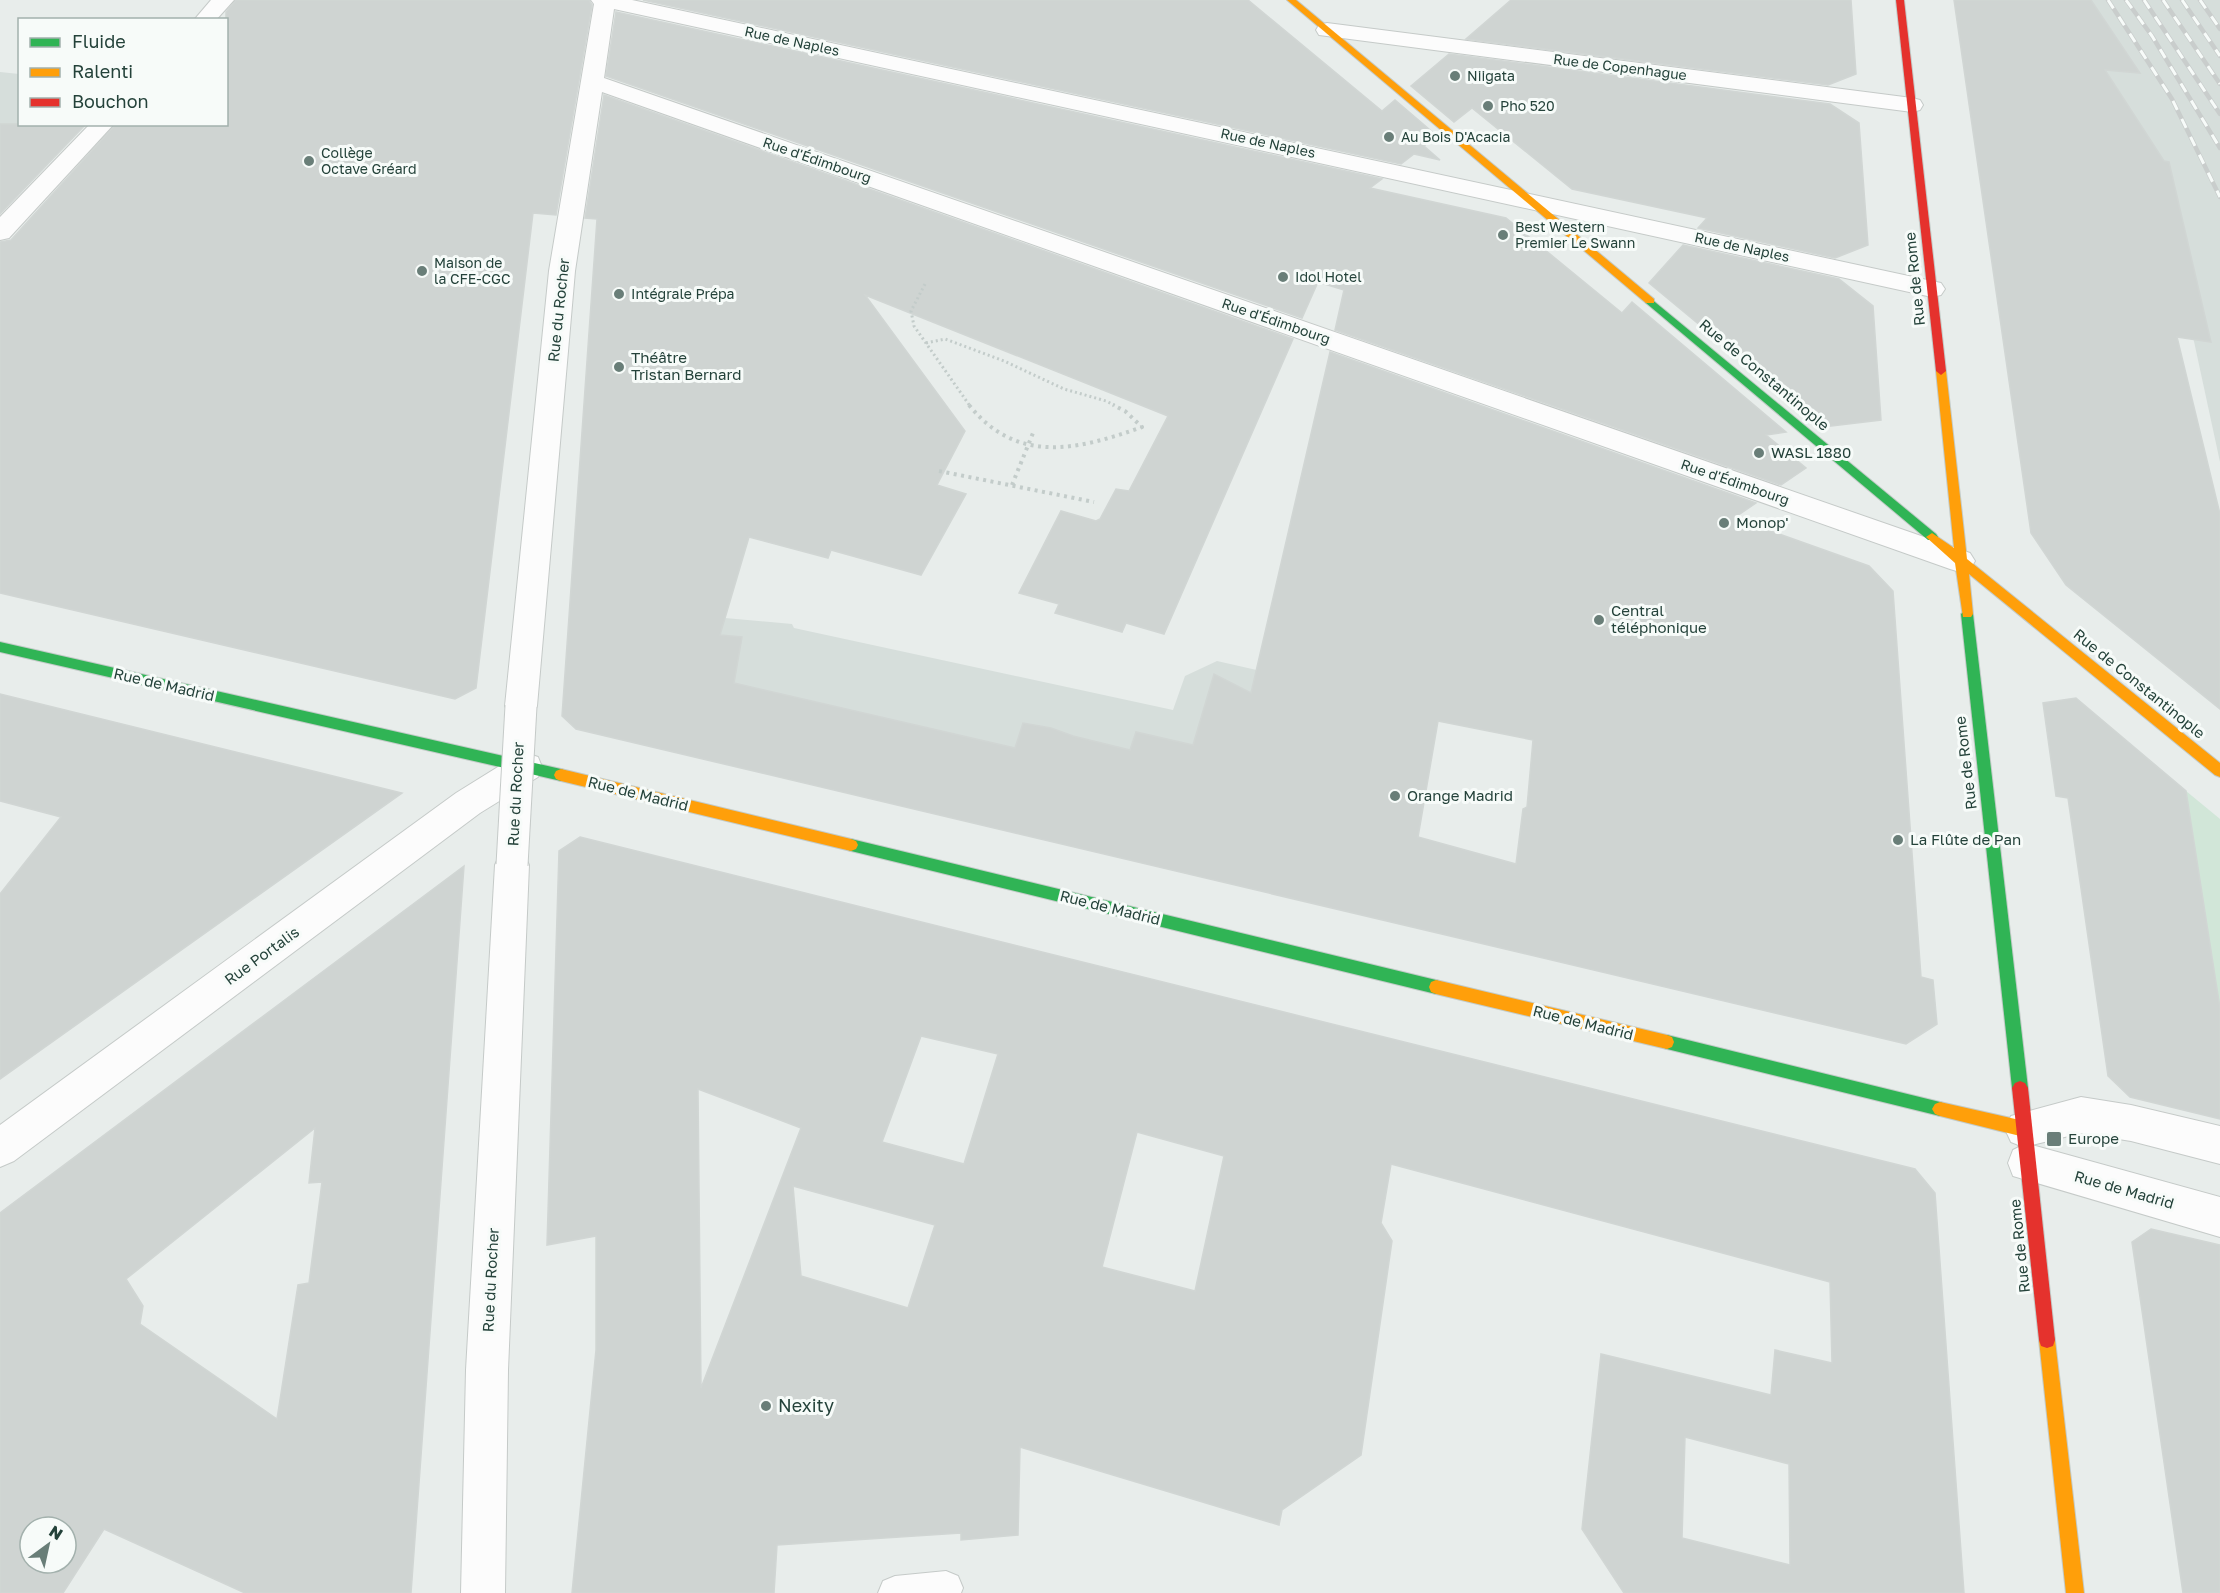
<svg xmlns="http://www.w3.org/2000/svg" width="2220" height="1593" viewBox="0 0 2220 1593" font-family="'Golos Text',sans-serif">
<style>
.built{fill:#d6dedb}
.green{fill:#d1e6d8}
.building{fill:#cfd4d2;stroke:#d1d6d4;stroke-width:1.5;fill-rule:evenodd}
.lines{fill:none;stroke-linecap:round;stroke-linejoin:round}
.lane-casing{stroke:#c5cac8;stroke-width:2}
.street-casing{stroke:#c5cac8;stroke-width:2}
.fast-casing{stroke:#c3cbc8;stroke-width:2}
.slow-casing{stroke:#c3cbc8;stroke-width:2}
.jam-casing{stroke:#c3cbc8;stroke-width:2}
.path-far1{stroke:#c3ccca;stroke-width:3;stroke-dasharray:2 3;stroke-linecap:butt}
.path{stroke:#c3ccca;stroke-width:4;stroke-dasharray:3 4.5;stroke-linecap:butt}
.lane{fill:#fcfcfc;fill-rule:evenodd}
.street{fill:#fcfcfc;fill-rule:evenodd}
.fast{fill:#30b455;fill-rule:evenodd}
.slow{fill:#ff9f0a;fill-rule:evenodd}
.jam{fill:#e5322d;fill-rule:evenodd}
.rail-casing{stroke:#c9cdcc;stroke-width:4.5}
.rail{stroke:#f7fbf9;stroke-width:3;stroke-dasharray:10;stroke-linecap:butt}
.street-bridge-casing{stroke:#c5cac8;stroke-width:33;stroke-linecap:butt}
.street-bridge{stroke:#fcfcfc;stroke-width:31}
.poi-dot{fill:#697e78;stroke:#f7fbf9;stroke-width:2}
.labels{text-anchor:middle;stroke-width:6;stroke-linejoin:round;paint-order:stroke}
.far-street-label{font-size:14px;fill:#24423a;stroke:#f7fbf9}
.far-poi-label{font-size:14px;fill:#24423a;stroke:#f7fbf9;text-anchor:start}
.street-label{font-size:15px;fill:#24423a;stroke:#f7fbf9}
.poi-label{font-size:15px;fill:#24423a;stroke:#f7fbf9;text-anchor:start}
.near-poi-label{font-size:18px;fill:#24423a;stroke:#f7fbf9;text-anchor:start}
</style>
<rect width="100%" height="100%" fill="#e8edeb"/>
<g class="built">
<path d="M2061,0H2220V462L2151,142Z"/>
<path d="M0,72L19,74L20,124L0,189Z"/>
<path d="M725,618L792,624L794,628L1173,710L1185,676L1217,661L1261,671L1205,878L679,753Z"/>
</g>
<path class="green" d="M2186,791L2220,819V1008Z"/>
<g class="building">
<path d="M236,0H589L592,5L556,215L533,213L476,688L455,699L0,593V242L11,240L116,124H226V12Z"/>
<path d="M643,0H1248L1382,111L1395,100L1437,136L1424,146L1440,160L1414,154L1401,164Z"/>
<path d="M1511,0H1851L1856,74L1828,85L1466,39Z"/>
<path d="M1954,0H2091L2140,73L2105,70L2164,161L2169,162L2211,342L2177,337L2220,514V709L2066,585L2031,533Z"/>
<path d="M616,12L1382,179L1370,188L1506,218L1622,313L1632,302L1786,432L1766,435L1806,468L1781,485L1335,330L1344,290L1318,282L1302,318L606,76Z"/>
<path d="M1449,54L1830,104L1859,123L1868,245L1835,258L1698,228L1707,218L1572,189L1472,108L1454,122L1411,86Z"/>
<path d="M604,95L1293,339L1164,634L1126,623L1122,632L1055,613L1059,604L1019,593L1061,511L1096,521L1100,519L1116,489L1129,491L1168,416L865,295L965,431L937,485L966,494L921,575L831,550L828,558L749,537L720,635L742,637L734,683L1015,748L1023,723L1051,728L1073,736L1130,750L1136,732L1193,745L1214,674L1251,693L1330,352L1756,503L1734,518L1869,566L1893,591L1921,977L1933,980L1937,1024L1906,1044L576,729L562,716L597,219L585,218ZM1438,721L1533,740L1527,807L1523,809L1516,864L1418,837Z"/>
<path d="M0,124H86L0,214Z"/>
<path d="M1683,245L1839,279L1873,306L1881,420L1823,427L1649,283Z"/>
<path d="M0,694L317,772L402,793L0,1079V894L61,817L0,801Z"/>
<path d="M2076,698L2186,791L2220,1008V1119L2130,1097L2108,1076L2068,798L2056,796L2043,703Z"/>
<path d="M580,837L1915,1169L1935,1193L1964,1593H1624L1582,1529L1601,1354L1771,1395L1775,1350L1832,1363L1830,1282L1391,1164L1381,1223L1392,1241L1361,1455L1282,1510L1279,1525L1020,1447L1018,1535L961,1540V1533L777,1545L774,1593H572L596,1350V1236L547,1245L559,851ZM921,1036L998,1054L964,1164L882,1142ZM698,1089L801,1128L701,1388ZM1137,1132L1224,1156L1195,1291L1102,1267ZM793,1186L935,1225L908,1308L801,1276ZM1685,1437L1789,1464L1790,1565L1682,1538Z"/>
<path d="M464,866L411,1593H245L104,1529L63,1593H0V1213ZM315,1128L309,1183L322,1182L309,1283L298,1285L277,1419L140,1324L143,1306L126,1279ZM30,1527H66V1563H30Z"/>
<path d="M2151,1229L2220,1245V1593H2183L2132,1242Z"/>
</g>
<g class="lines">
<g class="lane-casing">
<path id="lane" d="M946,1571L958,1576L963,1588L961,1593H878L883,1581L895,1576Z"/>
</g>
<g class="street-casing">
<g id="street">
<path d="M211,0H234L216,20H194Z"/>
<path d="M591,0H632L1941,283L1945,289L1941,295L1932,297L614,9L604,78L1970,553L1975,561L1970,569L1960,572L1950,569L602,92L575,271L537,706L532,715L521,719L510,715L505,706L549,271L594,4Z"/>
<path d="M1327,23L1912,98L1920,100L1923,105L1920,110L1912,112L1319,35L1316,30L1319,25Z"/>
<path d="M90,124H114L9,238L0,240V217Z"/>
<path d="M526,753L538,757L542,767L538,777L480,813L14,1161L0,1167V1125L456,793L514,757Z"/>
<path d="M512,850L524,854L529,865L508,1370L505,1593H461L466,1370L495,865L500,854Z"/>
<path d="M2081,1097L2131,1105L2220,1126V1164L2131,1141L2081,1133L2032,1145L2220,1197V1237L2013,1176L2008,1163L2013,1150L2021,1146L2011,1142L2005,1129L2011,1116Z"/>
</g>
</g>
<g class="fast-casing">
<g id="fast">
<path d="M1650,298L1936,534L1938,537L1936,540H1928L1646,303L1645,301Z"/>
<path d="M1967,609L1973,614L2028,1088L2025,1093L2020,1095L2015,1093L2012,1088L1961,614Z"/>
<path d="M0,642L561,769L566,771L568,775L566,779L561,781L0,652Z"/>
<path d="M851,839L1436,980L1441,982L1443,987L1441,992L1436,994L851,851L846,849L844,845L846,841Z"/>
<path d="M1667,1035L1940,1102L1945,1104L1948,1109L1945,1114L1940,1116L1667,1049L1662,1047L1660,1042L1662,1037Z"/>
</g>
</g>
<g class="slow-casing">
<g id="slow">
<path d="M1287,0H1296L1654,299V303H1646Z"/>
<path d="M1941,367L1946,371L1967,559L2220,763V777L2215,775L1969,574L1973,614L1971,617H1963L1955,563L1926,537L1932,533L1954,548L1936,371Z"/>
<path d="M561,769L851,839L856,841L858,845L856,849L851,851L561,781L556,779L554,775L556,771Z"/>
<path d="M1436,980L1667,1035L1672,1037L1674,1042L1672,1047L1667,1049L1436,994L1431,992L1429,987L1431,982Z"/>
<path d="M1940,1102L2024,1121L2029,1124L2032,1129L2029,1134L2024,1137L1940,1116L1935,1114L1932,1109L1935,1104Z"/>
<path d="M2047,1332L2053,1334L2055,1340L2084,1593H2066L2039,1340L2041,1334Z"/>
</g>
</g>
<g class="jam-casing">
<g id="jam">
<path d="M1896,0H1904L1946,371L1941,375L1936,371Z"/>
<path d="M2020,1081L2025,1083L2028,1088L2055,1340L2053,1346L2047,1348L2041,1346L2039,1340L2012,1088L2015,1083Z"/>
</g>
</g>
<g class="path-far1">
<path d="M925,284L911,311L914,326L970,406"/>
<path d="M926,343L945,339L1004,361L1064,389L1106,401L1116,406"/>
</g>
<g class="path">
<path d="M969,405C1017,465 1078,450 1142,427L1125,411L1113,405"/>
<path d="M939,471L1094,502"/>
<path d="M1012,485L1033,433"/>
</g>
<use href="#lane" class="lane"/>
<use href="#street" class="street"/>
<use href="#fast" class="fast"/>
<use href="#slow" class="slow"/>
<use href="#jam" class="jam"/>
<g class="rail-casing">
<g id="rail">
<path d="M2108,0L2172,99L2220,197"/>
<path d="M2126,0L2152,36L2220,148"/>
<path d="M2144,0L2220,114"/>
<path d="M2163,0L2220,84"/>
<path d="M2182,0L2220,56"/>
<path d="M2200,0L2220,29"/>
</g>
</g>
<use href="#rail" class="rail"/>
<g class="street-bridge-casing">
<path id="street-bridge" d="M512,865L521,706"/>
</g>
<use href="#street-bridge" class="street-bridge"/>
</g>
<g class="poi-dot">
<circle cx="1455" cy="76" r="6"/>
<circle cx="1488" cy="106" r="6"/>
<circle cx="1389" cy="137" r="6"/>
<circle cx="309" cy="161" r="6"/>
<circle cx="1503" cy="235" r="6"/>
<circle cx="422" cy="271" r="6"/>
<circle cx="1283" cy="277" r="6"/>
<circle cx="619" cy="294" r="6"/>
<circle cx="619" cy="367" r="6"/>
<circle cx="1759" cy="453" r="6"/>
<circle cx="1724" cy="523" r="6"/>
<circle cx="1599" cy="620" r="6"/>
<circle cx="1395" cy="796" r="6"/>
<circle cx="1898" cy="840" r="6"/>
<rect x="2046" y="1131" width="16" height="16" rx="3"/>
<circle cx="766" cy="1406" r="6"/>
</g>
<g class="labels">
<g class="far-street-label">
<text transform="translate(792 41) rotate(12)" y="5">Rue de Naples</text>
<text transform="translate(1620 67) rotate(7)" y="5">Rue de Copenhague</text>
<text transform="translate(1268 143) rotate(12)" y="5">Rue de Naples</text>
<text transform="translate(817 160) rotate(19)" y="5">Rue d'Édimbourg</text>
<text transform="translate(1742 247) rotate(12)" y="5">Rue de Naples</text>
<text transform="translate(1276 321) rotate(19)" y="5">Rue d'Édimbourg</text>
<text transform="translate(1735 482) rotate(19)" y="5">Rue d'Édimbourg</text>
</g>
<g class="far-poi-label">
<text x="1467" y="81">Niigata</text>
<text x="1500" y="111">Pho 520</text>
<text x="1401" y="142">Au Bois D'Acacia</text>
<text x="321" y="158">Collège<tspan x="321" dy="16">Octave Gréard</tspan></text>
<text x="1515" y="232">Best Western<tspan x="1515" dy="16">Premier Le Swann</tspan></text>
<text x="434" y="268">Maison de<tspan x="434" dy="16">la CFE-CGC</tspan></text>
<text x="1295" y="282">Idol Hotel</text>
<text x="631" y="299">Intégrale Prépa</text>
</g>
<g class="street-label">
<text transform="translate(1915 279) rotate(-96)" y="5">Rue de Rome</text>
<text transform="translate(559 310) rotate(-84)" y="5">Rue du Rocher</text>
<text transform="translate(1764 375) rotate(40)" y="5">Rue de Constantinople</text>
<text transform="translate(2139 684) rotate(39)" y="5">Rue de Constantinople</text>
<text transform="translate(164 685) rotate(13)" y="5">Rue de Madrid</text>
<text transform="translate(1966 763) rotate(-97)" y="5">Rue de Rome</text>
<text transform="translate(516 794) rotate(-87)" y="5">Rue du Rocher</text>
<text transform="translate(638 794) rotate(14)" y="5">Rue de Madrid</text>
<text transform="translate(1110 908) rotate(14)" y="5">Rue de Madrid</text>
<text transform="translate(262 956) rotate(-36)" y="5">Rue Portalis</text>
<text transform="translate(1583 1023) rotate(14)" y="5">Rue de Madrid</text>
<text transform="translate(2124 1190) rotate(16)" y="5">Rue de Madrid</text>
<text transform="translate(2020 1246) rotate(-96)" y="5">Rue de Rome</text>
<text transform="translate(491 1280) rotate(-87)" y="5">Rue du Rocher</text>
</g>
<g class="poi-label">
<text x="631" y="363">Théâtre<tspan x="631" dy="17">Tristan Bernard</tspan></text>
<text x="1771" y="458">WASL 1880</text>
<text x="1736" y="528">Monop'</text>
<text x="1611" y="616">Central<tspan x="1611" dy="17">téléphonique</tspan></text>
<text x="1407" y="801">Orange Madrid</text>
<text x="1910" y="845">La Flûte de Pan</text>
<text x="2068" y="1144">Europe</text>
</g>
<g class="near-poi-label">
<text x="778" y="1412">Nexity</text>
</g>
</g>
<rect x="18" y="18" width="210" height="108" fill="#f7fbf9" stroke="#a3b1ad" stroke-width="1.5"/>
<rect x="30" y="38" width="30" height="9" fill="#30b455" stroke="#a3b1ad" stroke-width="1.5"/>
<text x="72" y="48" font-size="18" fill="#24423a">Fluide</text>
<rect x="30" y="68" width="30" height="9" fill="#ff9f0a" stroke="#a3b1ad" stroke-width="1.5"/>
<text x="72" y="78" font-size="18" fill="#24423a">Ralenti</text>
<rect x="30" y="98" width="30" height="9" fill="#e5322d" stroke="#a3b1ad" stroke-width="1.5"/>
<text x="72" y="108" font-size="18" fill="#24423a">Bouchon</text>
<g transform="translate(48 1545) rotate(33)"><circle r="28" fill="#f7fbf9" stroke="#a3b1ad" stroke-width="1.5"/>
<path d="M0-4.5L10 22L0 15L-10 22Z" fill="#697e78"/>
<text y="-9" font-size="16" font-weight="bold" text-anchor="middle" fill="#24423a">N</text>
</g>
</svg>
